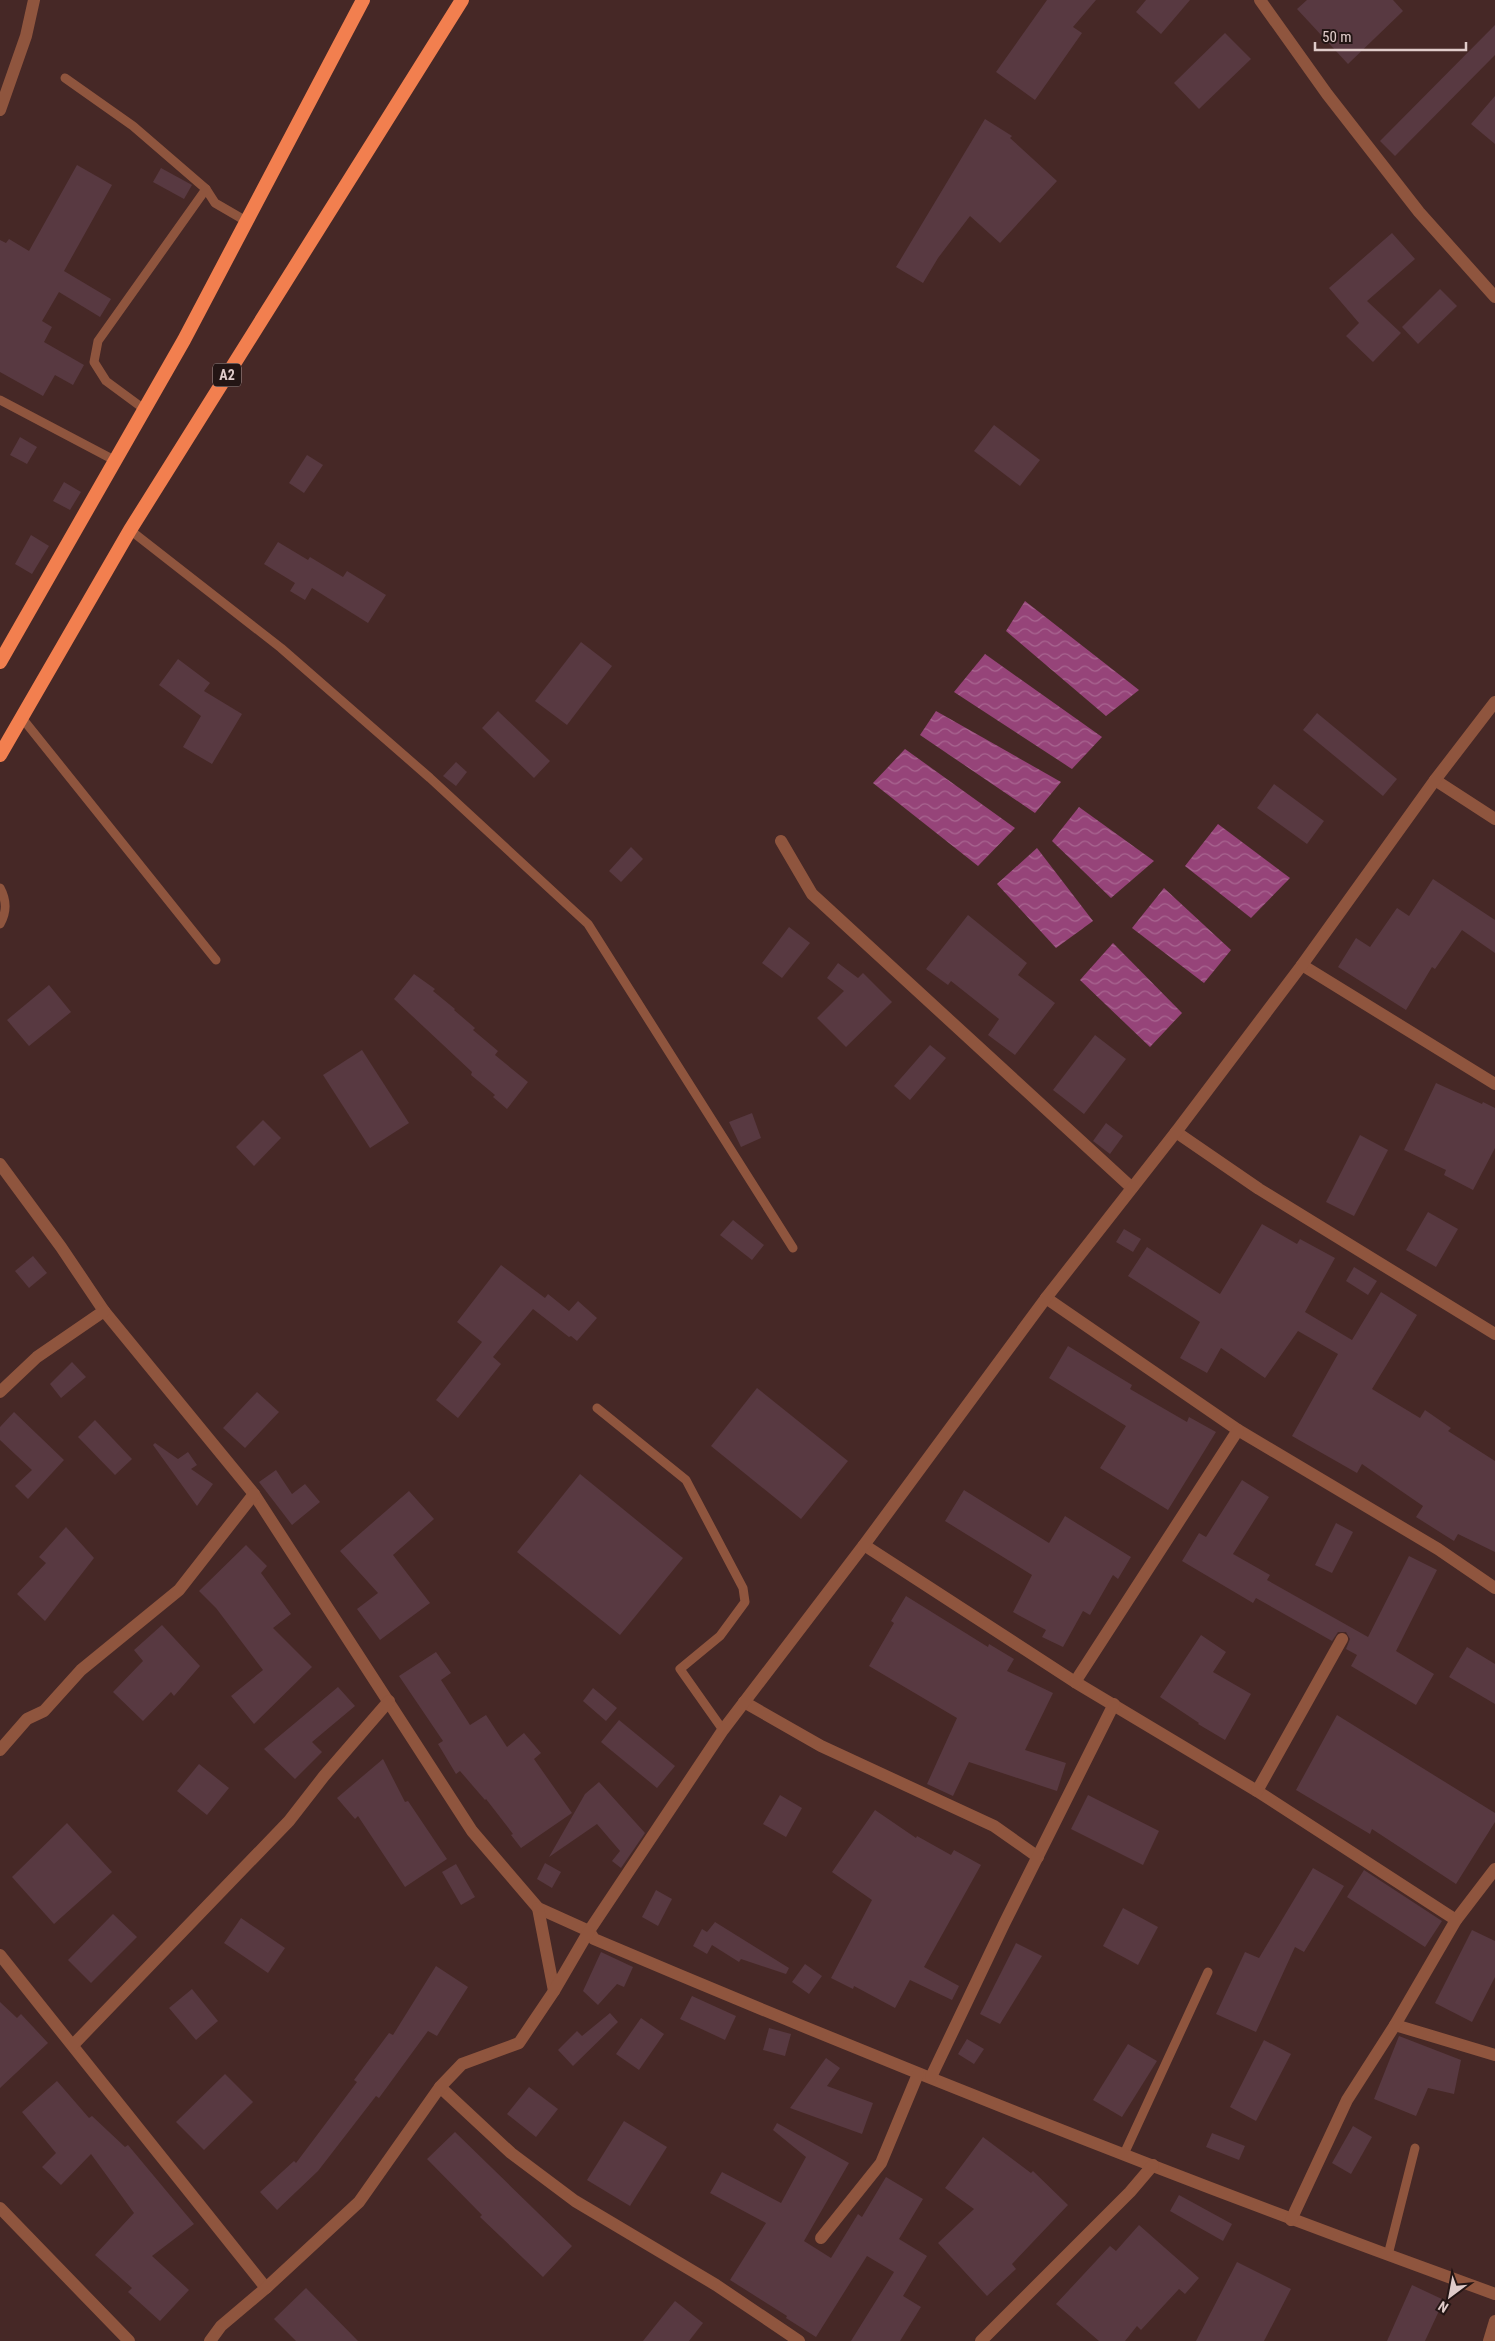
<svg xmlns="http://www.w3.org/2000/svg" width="1495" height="2341" viewBox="0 0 1495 2341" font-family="'Roboto Condensed',sans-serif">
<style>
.water{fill:url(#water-waves)}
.building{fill:#583941}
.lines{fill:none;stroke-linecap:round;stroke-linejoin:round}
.service{stroke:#8f553e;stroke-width:9}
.minor{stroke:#8f553e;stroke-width:12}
.trunk{stroke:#f27f4f;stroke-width:14}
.labels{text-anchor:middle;stroke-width:4;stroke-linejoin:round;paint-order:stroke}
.shield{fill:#231514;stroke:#a79593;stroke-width:1}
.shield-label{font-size:14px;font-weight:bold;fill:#e0ccca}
</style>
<defs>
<pattern id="water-waves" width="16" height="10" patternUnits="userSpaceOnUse" patternTransform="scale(1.25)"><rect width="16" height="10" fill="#964479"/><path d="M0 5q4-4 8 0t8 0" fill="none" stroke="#a96691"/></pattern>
</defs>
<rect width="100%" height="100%" fill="#462826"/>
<g class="water">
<path d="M1025,601L1139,690L1106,716L1006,631Z"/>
<path d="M985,654L1102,737L1072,769L954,692Z"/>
<path d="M936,711L1061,782L1035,813L920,735Z"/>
<path d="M905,749L1015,828L978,866L873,783Z"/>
<path d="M1079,807L1154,861L1111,898L1052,841Z"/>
<path d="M1218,824L1290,878L1251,918L1185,866Z"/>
<path d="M1037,848L1093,921L1056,948L997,884Z"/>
<path d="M1164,888L1231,950L1204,983L1132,928Z"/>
<path d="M1113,943L1182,1013L1150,1047L1080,980Z"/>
</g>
<g class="building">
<path d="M1047,0H1096L1073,27L1082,33L1035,100L996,72Z"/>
<path d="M1146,0H1190L1161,34L1136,12Z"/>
<path d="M1307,0H1393L1403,11L1348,64L1297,9Z"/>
<path d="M1495,25V55L1395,156L1380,141Z"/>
<path d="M1225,33L1251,59L1199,109L1174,83Z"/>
<path d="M1495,96V144L1471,124Z"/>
<path d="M985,119L1012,136L1010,138L1057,181L1000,243L970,216L938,258L923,283L896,267Z"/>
<path d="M77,165L112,185L64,271L111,299L100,317L59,292L42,321L52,327L44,342L84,365L73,385L55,375L43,396L0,372V240L6,243L9,239L29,251Z"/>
<path d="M161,168L192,185L184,199L153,182Z"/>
<path d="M1392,233L1415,259L1367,301L1401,333L1373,362L1346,336L1359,323L1329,288Z"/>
<path d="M1440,289L1457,306L1418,344L1402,327Z"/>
<path d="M994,425L1040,460L1020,486L974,451Z"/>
<path d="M20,437L37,447L27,464L10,455Z"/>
<path d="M307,455L323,465L304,493L289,483Z"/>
<path d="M64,482L81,492L70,510L53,501Z"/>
<path d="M31,535L49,546L32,574L15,564Z"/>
<path d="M278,542L308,560L310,557L343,577L347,571L386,595L368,623L312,588L305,600L290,591L295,583L264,564Z"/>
<path d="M581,642L612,666L567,725L535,701Z"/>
<path d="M178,659L210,683L204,691L242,714L212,764L183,747L201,716L159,685Z"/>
<path d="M498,711L550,761L534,778L482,728Z"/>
<path d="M1317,713L1397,779L1383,796L1303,730Z"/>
<path d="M456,762L467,772L456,786L443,776Z"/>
<path d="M1274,784L1324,821L1307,844L1257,808Z"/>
<path d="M631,847L643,859L621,882L609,871Z"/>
<path d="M1433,879L1495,920V953L1462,930L1435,969L1432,967L1406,1010L1338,967L1356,938L1370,947L1397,908L1409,916Z"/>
<path d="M968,915L1027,963L1018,975L1055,1003L1015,1055L988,1035L999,1019L951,981L948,985L926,969Z"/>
<path d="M789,927L810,943L782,978L762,963Z"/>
<path d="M838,963L858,978L863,973L892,1002L846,1047L817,1018L844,991L827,978Z"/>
<path d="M414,974L435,989L433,991L455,1009L454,1010L475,1028L473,1030L498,1051L495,1055L528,1082L507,1109L493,1097L495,1095L471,1075L472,1072L394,999Z"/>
<path d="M49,985L71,1012L29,1046L7,1020Z"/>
<path d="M1095,1035L1126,1059L1084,1114L1053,1090Z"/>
<path d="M930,1045L946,1058L910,1100L894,1086Z"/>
<path d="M362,1050L409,1123L370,1148L323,1075Z"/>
<path d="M1436,1083L1482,1104L1483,1102L1495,1108V1148L1473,1190L1444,1175L1446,1170L1404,1150Z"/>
<path d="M752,1113L761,1138L741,1147L729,1122Z"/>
<path d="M263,1120L281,1138L254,1166L236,1147Z"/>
<path d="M1106,1123L1123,1136L1110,1154L1093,1141Z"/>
<path d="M1360,1135L1388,1150L1354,1216L1326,1202Z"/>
<path d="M1428,1212L1458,1229L1436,1267L1406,1250Z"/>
<path d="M733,1220L764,1245L752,1260L720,1235Z"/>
<path d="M1262,1224L1297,1244L1300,1239L1335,1258L1305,1312L1352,1340L1381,1292L1417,1315L1372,1389L1420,1418L1425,1410L1451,1428L1448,1431L1495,1461V1552L1458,1534L1454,1541L1416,1517L1423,1506L1362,1464L1357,1473L1292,1436L1338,1354L1298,1331L1265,1378L1221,1348L1207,1373L1180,1358L1200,1322L1128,1276L1147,1247L1220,1294Z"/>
<path d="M1124,1229L1141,1239L1133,1252L1116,1242Z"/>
<path d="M33,1256L47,1273L29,1288L15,1271Z"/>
<path d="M501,1265L545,1298L548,1294L569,1311L578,1301L597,1318L577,1341L571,1336L569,1337L533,1309L493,1357L501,1364L458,1418L436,1400L482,1342L457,1322Z"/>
<path d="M1354,1267L1377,1281L1368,1295L1346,1281Z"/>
<path d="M1068,1346L1132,1385L1130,1389L1187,1422L1189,1417L1216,1432L1168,1510L1100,1468L1126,1426L1049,1378Z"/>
<path d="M72,1362L86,1377L61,1398L50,1384Z"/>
<path d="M757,1388L848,1461L801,1519L711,1446Z"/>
<path d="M257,1392L279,1412L245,1448L223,1428Z"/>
<path d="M14,1412L64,1460L28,1499L15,1486L32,1470L0,1440V1427Z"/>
<path d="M95,1420L132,1459L115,1475L78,1437Z"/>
<path d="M155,1443L178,1459L188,1452L197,1465L191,1469L213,1484L197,1506L153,1445Z"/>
<path d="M276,1470L292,1494L305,1484L320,1502L292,1525L259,1482Z"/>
<path d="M580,1474L683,1558L620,1635L517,1552Z"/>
<path d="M1242,1480L1269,1497L1233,1554L1270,1575L1267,1580L1368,1637L1409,1556L1437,1570L1396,1651L1434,1674L1416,1705L1351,1666L1357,1655L1346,1649L1350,1639L1346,1632H1338L1332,1641L1256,1598L1253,1603L1182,1561L1199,1533L1206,1537Z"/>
<path d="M964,1490L1049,1543L1065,1516L1131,1557L1118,1579L1113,1575L1090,1615L1083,1611L1063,1647L1042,1637L1046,1630L1013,1612L1032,1575L945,1521Z"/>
<path d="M409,1491L434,1519L393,1555L430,1603L380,1640L357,1609L378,1593L340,1551Z"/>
<path d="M1336,1523L1353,1532L1332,1573L1315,1565Z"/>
<path d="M66,1527L94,1558L45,1621L17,1594L46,1563L39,1557Z"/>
<path d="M246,1545L267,1566L261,1573L291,1614L273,1628L312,1667L254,1724L231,1696L263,1670L216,1608L199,1591Z"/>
<path d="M906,1596L988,1647L989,1644L1014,1659L1007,1671L1053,1693L1025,1750L1066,1763L1057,1791L969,1762L953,1796L927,1784L957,1718L869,1666L894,1623L891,1621Z"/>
<path d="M162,1625L200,1666L174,1696L171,1692L143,1721L113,1692L143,1661L134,1650Z"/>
<path d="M1201,1635L1226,1652L1213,1672L1251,1694L1225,1740L1198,1724L1199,1723L1160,1697Z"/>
<path d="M1467,1647L1495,1664V1704L1449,1677Z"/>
<path d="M436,1652L451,1673L441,1680L470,1725L486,1715L507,1747L524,1733L541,1753L534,1759L572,1813L521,1848L511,1835L513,1834L486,1799L485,1800L460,1771L456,1774L438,1744L443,1741L399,1676Z"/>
<path d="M338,1687L355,1706L312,1742L322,1752L295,1779L264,1749Z"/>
<path d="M593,1688L617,1708L606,1721L583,1701Z"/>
<path d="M1337,1715L1495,1813V1822L1456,1884L1372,1829L1370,1834L1296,1790Z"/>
<path d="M619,1720L675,1766L657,1788L601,1742Z"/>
<path d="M383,1759L405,1802L408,1801L447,1859L405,1887L358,1816L355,1819L337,1798Z"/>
<path d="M199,1764L229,1788L207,1815L177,1791Z"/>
<path d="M599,1782L645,1833L621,1868L612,1861L620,1851L597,1824L549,1857L585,1794Z"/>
<path d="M780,1795L802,1808L786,1837L763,1824Z"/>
<path d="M1088,1795L1159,1831L1143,1865L1071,1829Z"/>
<path d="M875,1810L916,1838L917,1836L951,1855L954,1850L981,1865L924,1967L959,1986L952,2000L910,1980L895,2008L854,1986L853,1989L831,1978L872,1900L832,1872Z"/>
<path d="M67,1823L112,1872L54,1924L12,1877Z"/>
<path d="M545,1863L561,1872L552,1888L537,1879Z"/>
<path d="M456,1864L475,1897L461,1905L442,1872Z"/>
<path d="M1313,1868L1344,1886L1304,1952L1295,1947L1256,2032L1216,2014L1245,1952L1259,1958Z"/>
<path d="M1364,1870L1442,1921L1425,1947L1347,1897Z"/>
<path d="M656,1890L672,1899L658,1926L642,1917Z"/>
<path d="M1123,1908L1158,1927L1138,1965L1103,1946Z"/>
<path d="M113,1914L137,1937L91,1983L68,1960Z"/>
<path d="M241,1918L285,1948L268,1973L224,1943Z"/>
<path d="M715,1922L789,1968L786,1974L741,1959L739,1962L712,1945L707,1954L693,1946L702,1929L707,1932Z"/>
<path d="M1472,1930L1495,1941V1977L1472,2022L1435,2003Z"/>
<path d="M1016,1943L1042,1956L1000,2024L980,2014Z"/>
<path d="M601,1952L633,1967L624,1987L617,1984L598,2005L583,1991Z"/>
<path d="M805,1964L822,1976L809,1994L792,1982Z"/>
<path d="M436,1966L468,1987L437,2036L428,2031L379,2098L376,2096L318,2171L277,2210L260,2192L294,2161L296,2163L357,2082L354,2080L389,2033L393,2035Z"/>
<path d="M192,1989L218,2021L196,2040L169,2008Z"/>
<path d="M692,1996L736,2016L725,2040L680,2019Z"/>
<path d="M0,2002L17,2018L21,2014L48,2043L0,2088Z"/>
<path d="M610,2013L618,2022L573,2066L558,2050L577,2031L582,2036Z"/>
<path d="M641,2018L664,2034L639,2070L616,2054Z"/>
<path d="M769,2028L791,2034L785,2056L763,2050Z"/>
<path d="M1399,2036L1461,2060L1454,2094L1428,2088L1416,2116L1374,2099Z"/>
<path d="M967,2039L984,2049L974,2064L958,2054Z"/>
<path d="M1264,2040L1291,2054L1256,2121L1230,2107Z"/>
<path d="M1128,2044L1157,2061L1122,2117L1093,2100Z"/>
<path d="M826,2058L840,2068L827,2086L873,2103L862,2134L790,2108Z"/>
<path d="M225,2074L253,2102L204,2150L176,2122Z"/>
<path d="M57,2081L89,2118L92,2116L125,2147L128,2145L194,2224L152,2256L189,2290L160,2321L128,2292L132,2288L95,2255L134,2213L91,2154L61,2185L42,2167L56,2153L22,2112Z"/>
<path d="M529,2087L558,2109L536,2137L507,2114Z"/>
<path d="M624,2121L667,2147L630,2206L587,2180Z"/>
<path d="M777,2123L849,2163L804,2241L831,2258L858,2214L862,2217L886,2177L923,2199L899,2239L927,2256L903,2296L921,2307L900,2341H851L894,2272L867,2256L816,2337L786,2318L787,2316L730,2280L766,2223L710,2193L722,2172L781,2203L806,2157L773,2130Z"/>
<path d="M1353,2126L1372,2137L1351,2174L1332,2163Z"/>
<path d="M455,2132L572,2246L543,2277L480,2217L482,2215L427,2159Z"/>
<path d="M1212,2133L1245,2146L1239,2160L1206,2147Z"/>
<path d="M983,2137L1031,2173L1033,2171L1068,2205L1012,2264L1016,2269L987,2296L938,2243L974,2209L945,2188Z"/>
<path d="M1179,2195L1232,2224L1223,2241L1170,2211Z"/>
<path d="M1139,2225L1199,2278L1185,2294L1179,2289L1141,2330L1137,2326L1125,2341H1099L1056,2304L1110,2246L1116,2251Z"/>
<path d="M1237,2262L1291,2289L1264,2341H1196Z"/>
<path d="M1412,2285L1444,2300L1425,2341H1387Z"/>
<path d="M306,2288L358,2341H296L274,2319Z"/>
<path d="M675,2301L703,2323L689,2341H643Z"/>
</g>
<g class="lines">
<g class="service">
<path d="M65,78L133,126L206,189L215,203L246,221"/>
<path d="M0,400L114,460"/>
<path d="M144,409L106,381L94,362L98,341L206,189"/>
<path d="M130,530L281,648L430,778L588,924L793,1248"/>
<path d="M22,718L216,960"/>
<path d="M0,888C7,901 7,912 0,924"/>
<path d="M597,1408L686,1480L743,1588L745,1602L720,1636L680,1669L723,1730"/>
<path d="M1124,2154L1208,1972"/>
<path d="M1388,2255L1415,2148"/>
</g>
<g class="minor">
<path d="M1260,0L1327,94L1419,212L1495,297"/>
<path d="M0,110L26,36L34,0"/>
<path d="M1435,780L1495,819"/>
<path d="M781,841L812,894L1132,1188"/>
<path d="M1302,965L1495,1084"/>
<path d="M1176,1132L1259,1189L1495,1334"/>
<path d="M0,1164L61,1247L104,1311L254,1494L472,1831L538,1908L589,1931L594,1939C891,2065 1191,2184 1495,2294"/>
<path d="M1046,1298L1238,1430L1438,1549L1495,1588"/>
<path d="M0,1392L37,1357L104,1311"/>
<path d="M864,1545L1075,1682L1257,1791L1456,1920"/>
<path d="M1075,1682L1238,1430"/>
<path d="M744,1702L821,1746L994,1826L1038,1857"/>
<path d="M0,1750L27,1719L44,1711L81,1670L179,1590L254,1494"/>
<path d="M1257,1791L1342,1639"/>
<path d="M538,1908L554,1991"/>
<path d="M0,1955L266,2288"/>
<path d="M1395,2025L1495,2055"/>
<path d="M73,2045L289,1821L324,1776L389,1701"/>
<path d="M931,2077L1004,1924L1114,1704"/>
<path d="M440,2087L511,2153L575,2201L716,2285L799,2341"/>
<path d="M0,2208L129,2341"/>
<path d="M1291,2220L1347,2100L1395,2025L1456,1920L1495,1869"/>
<path d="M821,2238L881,2163L918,2074"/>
<path d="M210,2341L221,2326L266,2288L359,2202L440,2087L462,2064L519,2043L554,1991L589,1931L723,1730L864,1545L1046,1298L1176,1132L1302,965L1435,780L1495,702"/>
<path d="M981,2341L1130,2192L1153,2165"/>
<path d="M1489,2341L1495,2321"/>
</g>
<g class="trunk">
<path d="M0,662L184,340L363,0"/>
<path d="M0,755L130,530L462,0"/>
</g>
</g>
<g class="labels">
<rect class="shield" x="213" y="363.5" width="28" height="23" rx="4"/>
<g class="shield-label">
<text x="227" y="380">A2</text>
</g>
</g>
<g transform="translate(1450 2296) rotate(212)" stroke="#231514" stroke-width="4" paint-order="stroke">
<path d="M0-4L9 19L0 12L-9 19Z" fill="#e0ccca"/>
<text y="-8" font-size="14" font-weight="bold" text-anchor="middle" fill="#e0ccca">N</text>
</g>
<path d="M1315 42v8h151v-8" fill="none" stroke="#e0ccca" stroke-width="2.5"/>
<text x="1322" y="42" font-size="15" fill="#e0ccca" stroke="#231514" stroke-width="4" paint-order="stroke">50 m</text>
</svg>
